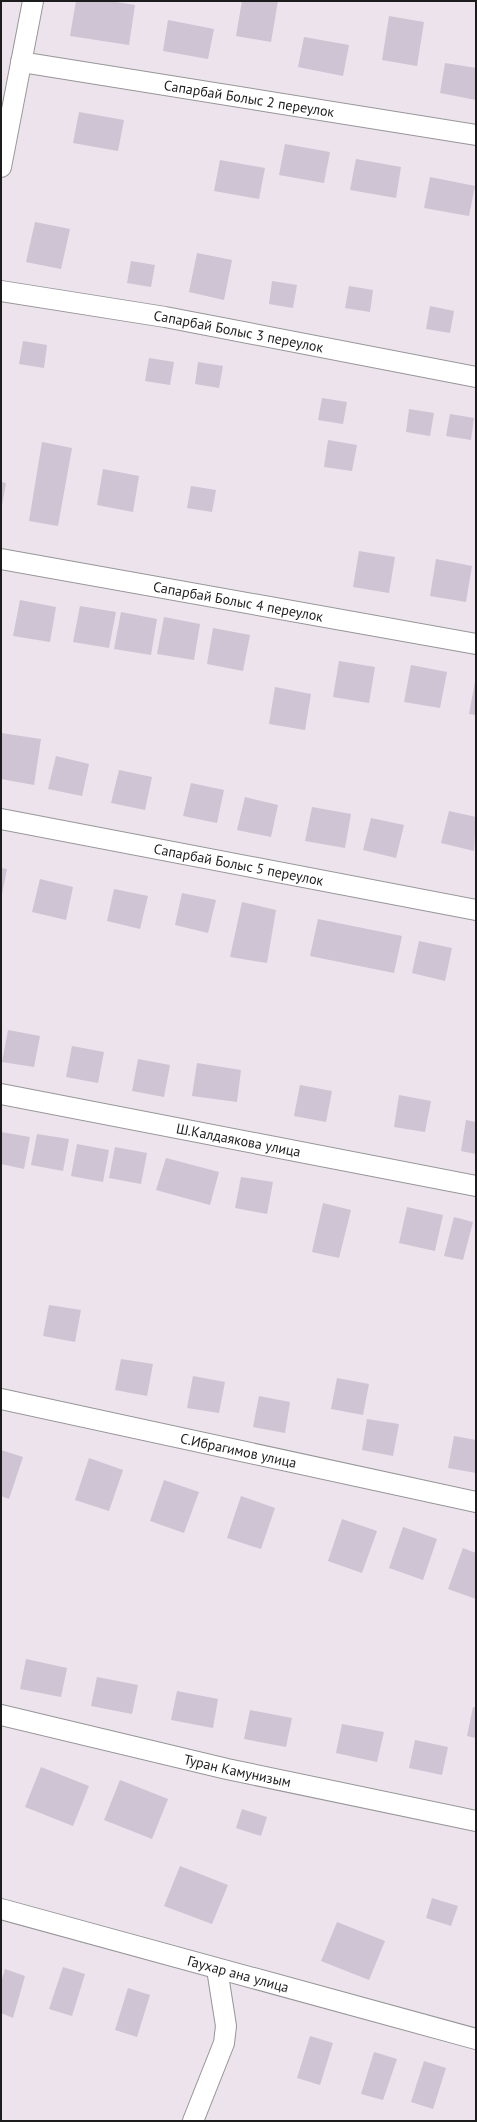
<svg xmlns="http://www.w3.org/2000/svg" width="477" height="2122" viewBox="0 0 477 2122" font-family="'PT Sans',sans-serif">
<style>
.building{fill:#cec4d3}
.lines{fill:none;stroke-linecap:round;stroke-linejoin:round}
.street-casing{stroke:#969696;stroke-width:22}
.street{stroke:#fff;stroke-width:20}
.labels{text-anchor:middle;stroke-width:4;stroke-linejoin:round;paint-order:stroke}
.street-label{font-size:14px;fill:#1c1c1c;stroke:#fff}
</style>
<rect width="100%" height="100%" fill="#ece3ed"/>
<g class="building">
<path d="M76,1H110L135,5L129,45L70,36Z"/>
<path d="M242,1H278L271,42L236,36Z"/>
<path d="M389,16L424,22L417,66L382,60Z"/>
<path d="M168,20L214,29L208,59L163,51Z"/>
<path d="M304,37L349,45L343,76L298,67Z"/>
<path d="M445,63L476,68V100L440,93Z"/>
<path d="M79,112L124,120L118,151L73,143Z"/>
<path d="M285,144L330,152L324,183L279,175Z"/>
<path d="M356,159L401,167L396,198L350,190Z"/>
<path d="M220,160L265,168L259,199L214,191Z"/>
<path d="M430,177L475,186L469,216L424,208Z"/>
<path d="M35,222L70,229L61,269L26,262Z"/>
<path d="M197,253L232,260L224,300L189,292Z"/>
<path d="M131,261L155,265L151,287L127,283Z"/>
<path d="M272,281L297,285L293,308L269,304Z"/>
<path d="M349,286L373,290L370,312L345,308Z"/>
<path d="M430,306L454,311L450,333L426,329Z"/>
<path d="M23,341L47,345L44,368L19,364Z"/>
<path d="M149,358L174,362L170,385L145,381Z"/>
<path d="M198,362L223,366L219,388L195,384Z"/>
<path d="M322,398L347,402L343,424L318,420Z"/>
<path d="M409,409L434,413L430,436L406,432Z"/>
<path d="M450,414L474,418L471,440L446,436Z"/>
<path d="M328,440L357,445L352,471L324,467Z"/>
<path d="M42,442L72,448L58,526L29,521Z"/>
<path d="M103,469L139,476L133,512L97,505Z"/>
<path d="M1,482L6,483L2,505H1Z"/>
<path d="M191,486L216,490L212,512L187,508Z"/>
<path d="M359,551L395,557L389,593L353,587Z"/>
<path d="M436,559L472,566L466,602L430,596Z"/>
<path d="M20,600L56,607L50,642L13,636Z"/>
<path d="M80,606L116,612L109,648L73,642Z"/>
<path d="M121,612L157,619L151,655L114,649Z"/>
<path d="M164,617L200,624L194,660L157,654Z"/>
<path d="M213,628L250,635L243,671L207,664Z"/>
<path d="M339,661L375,667L369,703L333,697Z"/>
<path d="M411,665L447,672L440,708L404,702Z"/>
<path d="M475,682H476V715L469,714Z"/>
<path d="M275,687L311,694L305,730L269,724Z"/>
<path d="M1,733L41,739L34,785L1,779Z"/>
<path d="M56,756L89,764L82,796L48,789Z"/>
<path d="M119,770L152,777L145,810L111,803Z"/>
<path d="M191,783L224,790L217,823L183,816Z"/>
<path d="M245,797L278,805L271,837L237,830Z"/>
<path d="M312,807L351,814L345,848L305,841Z"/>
<path d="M449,811L476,817L474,851L441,843Z"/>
<path d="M371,818L404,825L396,858L363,850Z"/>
<path d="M1,868L7,869L2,894H1Z"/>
<path d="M40,879L73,887L66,920L32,912Z"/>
<path d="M114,889L148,896L140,929L107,921Z"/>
<path d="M182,893L216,900L208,933L175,925Z"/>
<path d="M242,902L276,910L267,963L230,957Z"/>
<path d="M318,919L402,936L394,973L310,956Z"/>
<path d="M419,941L452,948L445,981L412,973Z"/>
<path d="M8,1030L40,1036L34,1067L2,1062Z"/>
<path d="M72,1046L104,1052L98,1083L66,1077Z"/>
<path d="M138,1059L170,1065L164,1097L132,1091Z"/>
<path d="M197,1063L241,1070L237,1102L192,1096Z"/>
<path d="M300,1085L332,1091L326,1122L294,1116Z"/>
<path d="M399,1095L431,1101L425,1132L394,1127Z"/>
<path d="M466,1120L476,1122V1154L461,1151Z"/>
<path d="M1,1132L30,1137L24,1169L1,1164Z"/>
<path d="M37,1134L69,1139L63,1171L31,1165Z"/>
<path d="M77,1144L109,1150L103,1182L71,1176Z"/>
<path d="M115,1147L147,1153L141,1184L109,1178Z"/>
<path d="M166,1158L219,1172L210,1205L156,1190Z"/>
<path d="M241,1177L273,1182L267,1214L235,1208Z"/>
<path d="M323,1203L351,1210L339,1258L312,1252Z"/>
<path d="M407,1207L443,1215L435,1251L399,1243Z"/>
<path d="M454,1217L473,1222L463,1260L444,1256Z"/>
<path d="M49,1305L81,1310L75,1342L43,1336Z"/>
<path d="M121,1359L153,1364L147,1396L115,1390Z"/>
<path d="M193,1376L225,1382L219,1413L187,1408Z"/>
<path d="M337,1378L369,1384L363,1415L331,1409Z"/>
<path d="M259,1396L290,1402L285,1433L253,1427Z"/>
<path d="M367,1419L399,1424L393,1456L362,1450Z"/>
<path d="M454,1436L476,1440V1473L448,1468Z"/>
<path d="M1,1450L23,1457L9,1499L1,1496Z"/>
<path d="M89,1458L123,1470L109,1511L75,1500Z"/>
<path d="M164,1480L199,1492L184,1533L150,1521Z"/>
<path d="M241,1496L275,1508L261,1549L227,1538Z"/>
<path d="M342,1519L377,1531L362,1573L328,1561Z"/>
<path d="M403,1527L437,1539L423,1580L389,1568Z"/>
<path d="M463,1548L476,1553V1599L448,1589Z"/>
<path d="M26,1659L67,1668L61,1697L20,1689Z"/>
<path d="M97,1677L138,1685L132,1714L91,1706Z"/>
<path d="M177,1691L218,1699L213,1728L171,1720Z"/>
<path d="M473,1707L476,1708V1738L467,1736Z"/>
<path d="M250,1710L292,1718L286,1747L244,1739Z"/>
<path d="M342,1724L384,1732L377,1762L336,1753Z"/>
<path d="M415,1740L448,1747L442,1775L409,1768Z"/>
<path d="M41,1767L89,1786L73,1826L25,1807Z"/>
<path d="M120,1780L168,1799L152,1839L104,1820Z"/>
<path d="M242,1809L267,1817L261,1836L236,1828Z"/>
<path d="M180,1866L228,1885L212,1924L164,1906Z"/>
<path d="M432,1898L458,1906L451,1926L426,1918Z"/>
<path d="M337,1922L385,1941L369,1980L321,1961Z"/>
<path d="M63,1967L85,1974L72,2016L49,2009Z"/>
<path d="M5,1969L25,1976L13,2018L1,2013V1983Z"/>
<path d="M128,1988L150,1995L137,2037L115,2030Z"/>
<path d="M310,2036L333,2043L320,2085L297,2078Z"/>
<path d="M374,2052L397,2059L383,2100L361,2094Z"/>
<path d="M424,2061L446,2068L433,2109L411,2102Z"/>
</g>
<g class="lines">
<g class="street-casing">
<g id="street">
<path id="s1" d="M21,62L476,135"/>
<path d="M1,167L33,1"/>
<path id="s2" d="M1,291L165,317L476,377"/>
<path id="s3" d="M1,559L476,644"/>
<path id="s4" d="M1,819L476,910"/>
<path id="s5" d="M1,1094L476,1186"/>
<path id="s6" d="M1,1399L476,1502"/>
<path id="s7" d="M1,1715L227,1769L476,1821"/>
<path id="s8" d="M1,1909L476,2039"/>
<path d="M193,2121L224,2043L226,2026L217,1969"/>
</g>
</g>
<use href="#street" class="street"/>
</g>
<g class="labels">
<g class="street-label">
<text dy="5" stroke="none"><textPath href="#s1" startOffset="231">Сапарбай Болыс 2 переулок</textPath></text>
<text dy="5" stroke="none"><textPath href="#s2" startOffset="241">Сапарбай Болыс 3 переулок</textPath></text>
<text dy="5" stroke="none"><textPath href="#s3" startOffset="241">Сапарбай Болыс 4 переулок</textPath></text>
<text dy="5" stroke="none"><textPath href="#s4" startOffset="242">Сапарбай Болыс 5 переулок</textPath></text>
<text dy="5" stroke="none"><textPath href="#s5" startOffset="242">Ш.Калдаякова улица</textPath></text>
<text dy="5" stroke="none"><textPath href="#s6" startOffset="243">С.Ибрагимов улица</textPath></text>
<text dy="5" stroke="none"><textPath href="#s7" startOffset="243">Туран Камунизым</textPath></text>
<text dy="5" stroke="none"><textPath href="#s8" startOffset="246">Гаухар ана улица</textPath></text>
</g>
</g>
<rect width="477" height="2122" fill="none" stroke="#1c1c1c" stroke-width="4"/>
</svg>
